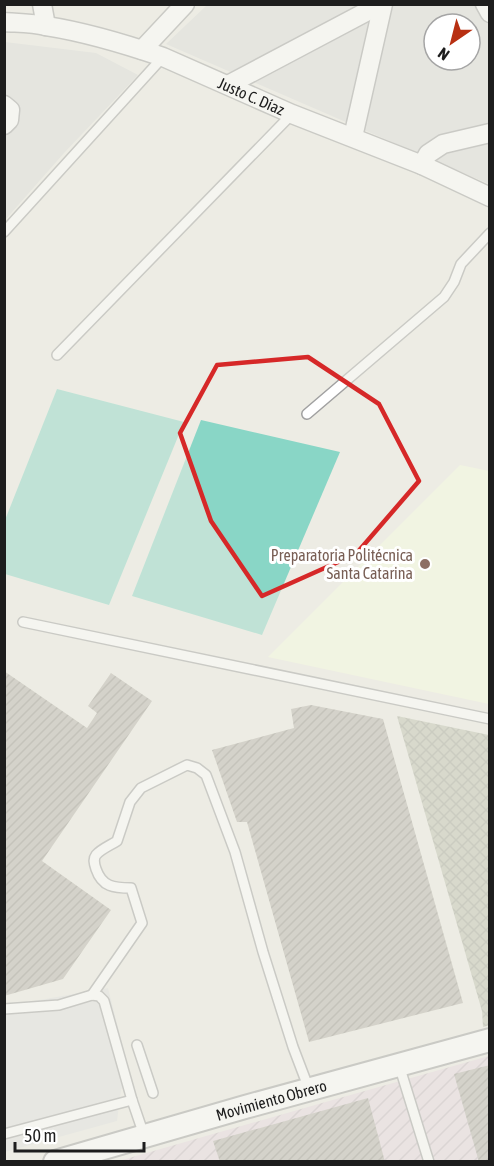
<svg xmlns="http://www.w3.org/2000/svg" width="494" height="1166" viewBox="0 0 494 1166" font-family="'Asap Condensed',sans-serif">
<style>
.residential{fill:#dbdbda;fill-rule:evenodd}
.industrial{fill:url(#industrial-furrows)}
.education{fill:#f7fcdf}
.construction{fill:url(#construction-cross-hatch)}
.pitch{fill:#89d6c6}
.parking{fill:#e1e1e1}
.building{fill:url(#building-hatch)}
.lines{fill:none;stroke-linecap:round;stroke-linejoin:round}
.service-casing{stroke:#a1a1a1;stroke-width:12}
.minor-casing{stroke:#a1a1a1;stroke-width:21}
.tertiary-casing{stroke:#a1a1a1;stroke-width:26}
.service{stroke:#fff;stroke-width:9}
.minor{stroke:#fff;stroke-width:18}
.tertiary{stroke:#fff;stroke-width:22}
.marked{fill:none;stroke:#d62828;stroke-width:4.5;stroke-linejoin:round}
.education-dot{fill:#8d6e63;stroke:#fff;stroke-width:2}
.labels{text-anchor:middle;stroke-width:6;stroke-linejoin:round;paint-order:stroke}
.street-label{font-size:16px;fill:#1d1d1d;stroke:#fff}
.education-label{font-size:16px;fill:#785e54;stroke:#fff;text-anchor:end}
</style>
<defs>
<pattern id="industrial-furrows" width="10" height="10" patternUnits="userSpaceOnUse" patternTransform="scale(1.5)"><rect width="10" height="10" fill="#e6d7e0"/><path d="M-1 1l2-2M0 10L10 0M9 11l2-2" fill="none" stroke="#c5b8c0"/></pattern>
<pattern id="construction-cross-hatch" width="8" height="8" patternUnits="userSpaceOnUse" patternTransform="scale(1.5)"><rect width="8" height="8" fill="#bec1b0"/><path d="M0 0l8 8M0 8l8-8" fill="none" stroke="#a3a597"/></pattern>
<pattern id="building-hatch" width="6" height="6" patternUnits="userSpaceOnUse" patternTransform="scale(1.5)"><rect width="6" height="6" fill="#b7b2aa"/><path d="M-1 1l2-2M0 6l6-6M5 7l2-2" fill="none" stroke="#94908a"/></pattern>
</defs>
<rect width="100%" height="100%" fill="#edece4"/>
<g class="residential">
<path d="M205,5H489V184L166,44L206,6ZM434,24H470V60H434Z"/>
<path d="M5,42L96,53L138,75L64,153L5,220Z"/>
</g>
<path class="industrial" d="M489,1056V1161L115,1162L322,1103Z"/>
<path class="education" d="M460,465L489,471V704L268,657Z"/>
<path class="construction" d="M397,716L489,735L490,1025L483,1027L482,1011Z"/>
<g class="pitch">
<path d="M57,389L184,422L109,605L5,574V520Z"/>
<path d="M201,420L340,452L262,635L132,596Z"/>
</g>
<path class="parking" d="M108,988L130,1074L121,1090L117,1121L5,1152V1006Z"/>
<g class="building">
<path d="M4,671L87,728L97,713L88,706L111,673L152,701L42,861L111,910L63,979L4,996Z"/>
<path d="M311,705L383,719L463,1003L309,1042L247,822H237L212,750L294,728L291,709Z"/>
<path d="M490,1065V1162H479L454,1074Z"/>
<path d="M368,1098L385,1162H220L213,1141Z"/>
</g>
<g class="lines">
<g class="service-casing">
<g id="service">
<path d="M4,232L163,57"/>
<path d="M57,355L292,114"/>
<path d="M307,414L444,297L454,282L461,264L490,233"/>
<path d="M23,622L490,719"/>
<path d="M92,995L142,923L131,888C114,888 102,887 96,869C94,863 93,859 96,855C101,849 111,845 117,841L130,802L141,788L187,765L197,768L206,775L235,852L263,952L293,1047L309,1089"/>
<path d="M4,1009L59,1005L92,995L99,996L104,1001L132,1100L144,1135"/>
<path d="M137,1045L153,1093"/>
<path d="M399,1065L429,1162"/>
<path d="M4,1134L132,1100"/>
</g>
</g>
<g class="minor-casing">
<g id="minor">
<path d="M42,4L46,26"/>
<path d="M485,4L490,13"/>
<path id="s1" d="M4,22C18,23 33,23 46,26C85,32 125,44 163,57L292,114L422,165L490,197"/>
<path d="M142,50L185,4"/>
<path d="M228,85L381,4"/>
<path d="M4,105L10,110L9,120L4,125"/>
<path d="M353,137L383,4"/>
<path d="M422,165L428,154L443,144L490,133"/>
</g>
</g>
<g class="tertiary-casing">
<g id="tertiary">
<path id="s2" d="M55,1162L245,1107L490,1040"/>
</g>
</g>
<use href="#service" class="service"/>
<use href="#minor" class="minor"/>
<use href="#tertiary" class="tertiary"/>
</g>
<path d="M0 0H494V1166H0ZM308,357L379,404L419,481L356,554L262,596L211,521L180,433L217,365Z" fill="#edece4" fill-opacity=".55" fill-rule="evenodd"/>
<path class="marked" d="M308,357L379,404L419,481L356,554L262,596L211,521L180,433L217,365Z"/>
<circle class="education-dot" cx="425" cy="564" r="6"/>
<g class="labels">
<g class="street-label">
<text dy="6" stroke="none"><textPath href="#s1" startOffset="260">Justo C. Díaz</textPath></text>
<text dy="6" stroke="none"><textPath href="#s2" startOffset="225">Movimiento Obrero</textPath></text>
</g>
<g class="education-label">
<text x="413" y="561">Preparatoria Politécnica<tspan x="413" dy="18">Santa Catarina</tspan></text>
</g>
</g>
<rect width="494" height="1166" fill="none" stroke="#1d1d1d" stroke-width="12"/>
<g transform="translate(452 42) rotate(215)"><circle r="28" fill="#ffffff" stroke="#a5a5a5" stroke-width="1.5"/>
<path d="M0-4.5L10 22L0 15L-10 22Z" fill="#b83012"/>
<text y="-9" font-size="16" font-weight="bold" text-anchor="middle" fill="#1d1d1d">N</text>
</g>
<path d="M15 1142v9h129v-9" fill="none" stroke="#1d1d1d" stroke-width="3"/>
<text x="24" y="1142" font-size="18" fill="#1d1d1d" stroke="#ffffff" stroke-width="4.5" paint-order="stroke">50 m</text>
</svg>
